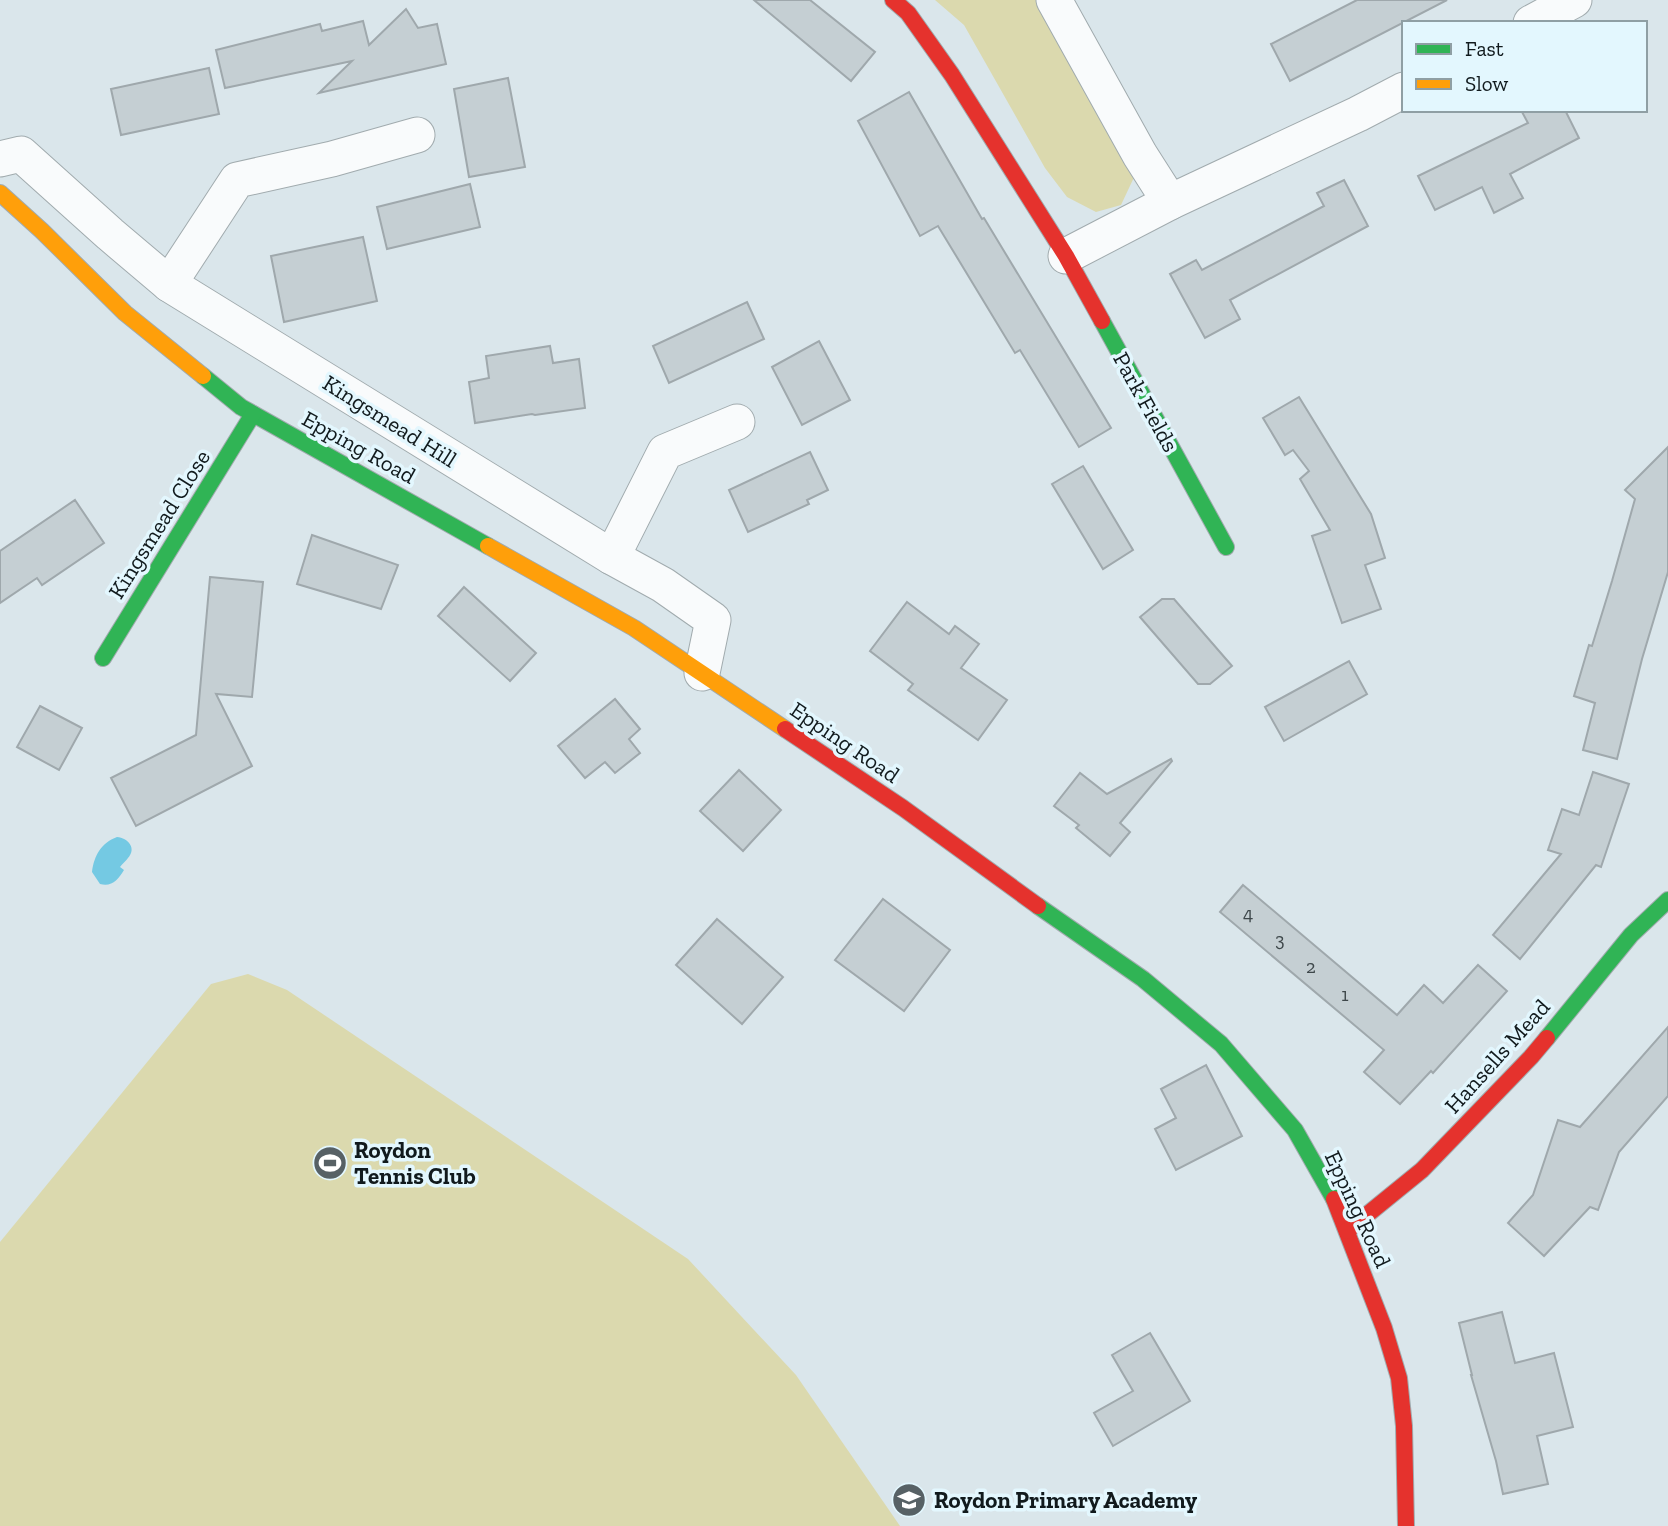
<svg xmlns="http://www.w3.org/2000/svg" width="1668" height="1526" viewBox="0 0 1668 1526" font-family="'Zilla Slab',serif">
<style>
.green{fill:#dbd9ae}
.water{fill:#74c9e3}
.building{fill:#c5cfd3;stroke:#9fa8ac;stroke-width:2}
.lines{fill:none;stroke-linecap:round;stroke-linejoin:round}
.street-casing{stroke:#a1abae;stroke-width:37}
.fast-casing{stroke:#a1abae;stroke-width:18}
.slow-casing{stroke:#a1abae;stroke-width:18}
.jam-casing{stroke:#a1abae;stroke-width:18}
.street{stroke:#f9fbfc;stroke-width:35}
.fast{stroke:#30b455;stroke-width:16}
.slow{stroke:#ff9f0a;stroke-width:16}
.jam{stroke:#e5322d;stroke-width:16}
.labels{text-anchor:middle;stroke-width:7;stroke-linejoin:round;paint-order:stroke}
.number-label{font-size:19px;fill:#3e474a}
.street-label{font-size:23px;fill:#111a1d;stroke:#e3f7fe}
.poi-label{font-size:23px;font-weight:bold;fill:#111a1d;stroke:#e3f7fe;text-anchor:start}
</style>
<rect width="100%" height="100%" fill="#dae6eb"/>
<g class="green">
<path d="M935,0H1054L1137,171L1121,205L1096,212L1067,197L1045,168L964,25Z"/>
<path d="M248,974L287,990L688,1259L796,1375L900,1526H0V1242L211,984Z"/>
</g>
<path class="water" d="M117,837C128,838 137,848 128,858C126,861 122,864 120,867L124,870C118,880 112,887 100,884L92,872C94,856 101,843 117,837Z"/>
<g class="building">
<path d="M754,0H810L875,52L851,81Z"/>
<path d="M1357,0H1447L1290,81L1271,44Z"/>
<path d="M406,9L418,28L437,24L446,64L319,93L352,61L225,88L216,50L320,24L322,31L363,21L369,45Z"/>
<path d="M209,68L219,114L121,135L111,89Z"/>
<path d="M508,78L525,167L469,177L454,89Z"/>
<path d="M909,92L982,219L984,218L1111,428L1079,447L1020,350L1015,353L938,226L920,236L858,121Z"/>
<path d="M1521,110H1565L1579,138L1510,174L1523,198L1494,213L1482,187L1435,210L1418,176L1528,123Z"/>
<path d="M1344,180L1368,226L1230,300L1240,319L1205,338L1170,274L1196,260L1202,270L1324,206L1317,193Z"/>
<path d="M470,184L480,227L387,249L377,207Z"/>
<path d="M363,237L377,301L284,322L271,256Z"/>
<path d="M747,302L764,339L669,383L653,346Z"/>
<path d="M819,341L850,400L802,425L772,367Z"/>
<path d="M550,346L553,363L579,359L585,408L535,415L532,414L475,423L469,382L489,378L486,356Z"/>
<path d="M1299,397L1371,514L1385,558L1365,565L1381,609L1342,623L1312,536L1330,530L1300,479L1309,471L1293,450L1285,455L1263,418Z"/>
<path d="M1668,447V572L1642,659L1617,759L1583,750L1595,703L1574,696L1589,645L1592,646L1612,581L1635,499L1625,490Z"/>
<path d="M810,452L828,490L807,500L809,504L748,532L729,490Z"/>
<path d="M1083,466L1133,550L1103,569L1052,484Z"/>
<path d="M75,500L104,543L42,585L37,578L0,603V551Z"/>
<path d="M312,535L398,565L381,609L297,584Z"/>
<path d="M210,577L263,582L252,697L216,694L252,766L136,826L111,778L196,735Z"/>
<path d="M464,587L536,653L510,681L438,616Z"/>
<path d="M1162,599H1174L1232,666L1210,684H1198L1140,617Z"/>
<path d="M907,602L949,634L955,626L979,644L961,668L1007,700L978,740L908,690L913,684L870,651Z"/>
<path d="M1349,661L1367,694L1284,741L1265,707Z"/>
<path d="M615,699L640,729L629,739L640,753L615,773L605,762L585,778L558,746Z"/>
<path d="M40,706L82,728L59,770L17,747Z"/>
<path d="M1171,759L1172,761L1120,823L1130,832L1110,856L1076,828L1079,825L1054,806L1080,773L1107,794Z"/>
<path d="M739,770L781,810L743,851L700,811Z"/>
<path d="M1593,772L1629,784L1601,867L1596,865L1520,959L1493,935L1561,854L1548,850L1562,809L1579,815Z"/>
<path d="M1243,885L1397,1015L1424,985L1443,1003L1478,965L1507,991L1433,1073L1431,1071L1400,1104L1364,1072L1384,1050L1220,912Z"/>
<path d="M883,899L950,950L904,1011L835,960Z"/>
<path d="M717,919L783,977L742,1024L676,965Z"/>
<path d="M1668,1027V1096L1619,1152L1598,1210L1590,1207L1544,1256L1508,1223L1533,1195L1558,1120L1580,1127Z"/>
<path d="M1206,1065L1242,1136L1176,1170L1155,1129L1176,1118L1161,1089Z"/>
<path d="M1502,1312L1515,1363L1554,1353L1573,1427L1537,1436L1548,1484L1503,1494L1496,1461L1471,1375H1472L1459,1323Z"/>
<path d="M1150,1333L1190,1401L1113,1446L1094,1413L1133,1391L1112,1355Z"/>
</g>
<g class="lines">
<g class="street-casing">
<g id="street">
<path d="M1054,0L1140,155L1170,202"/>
<path d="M1531,23L1574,0"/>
<path d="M0,159L21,154L110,234L169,284L237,180L332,159L417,135"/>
<path d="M1066,256L1170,202L1358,114L1404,90"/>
<path d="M169,284L612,557L663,585L713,620L702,673"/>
<path d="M612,557L665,452L737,422"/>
</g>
</g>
<g class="fast-casing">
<g id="fast">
<path d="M1102,321L1226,547"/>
<path d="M203,376L241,407L488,546"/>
<path d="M103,658L253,414"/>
<path d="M1038,906L1143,979L1221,1044L1295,1130L1334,1199"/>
<path d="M1547,1038L1631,935L1668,900"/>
</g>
</g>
<g class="slow-casing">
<g id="slow">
<path d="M0,193L42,231L125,313L203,376"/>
<path d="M488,546L634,628L785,729"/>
</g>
</g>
<g class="jam-casing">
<g id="jam">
<path d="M893,0L908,13L952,75L1066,256L1102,321"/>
<path d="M785,729L903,808L1038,906"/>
<path d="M1334,1199L1384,1328L1399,1378L1404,1426L1406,1526"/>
<path d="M1347,1231L1422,1170L1531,1057L1547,1038"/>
</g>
</g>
<use href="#street" class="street"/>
<use href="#fast" class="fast"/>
<use href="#slow" class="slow"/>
<use href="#jam" class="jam"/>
</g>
<defs>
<g id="stadium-disc" transform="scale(1.75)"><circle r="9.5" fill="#576165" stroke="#e3f7fe"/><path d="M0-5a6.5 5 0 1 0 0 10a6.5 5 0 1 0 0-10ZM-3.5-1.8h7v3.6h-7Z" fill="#fff"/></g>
<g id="school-disc" transform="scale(1.75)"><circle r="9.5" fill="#576165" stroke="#e3f7fe"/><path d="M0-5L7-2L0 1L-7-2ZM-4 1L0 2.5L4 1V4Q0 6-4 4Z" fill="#fff"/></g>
</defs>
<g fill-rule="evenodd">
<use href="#stadium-disc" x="330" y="1163"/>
<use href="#school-disc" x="909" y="1500"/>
</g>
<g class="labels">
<g class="number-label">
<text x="1248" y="920">4</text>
<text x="1280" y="946">3</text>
<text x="1311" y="973">2</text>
<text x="1345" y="1001">1</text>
</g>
<g class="street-label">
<text transform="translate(1146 402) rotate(61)" y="8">Park Fields</text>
<text transform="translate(390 421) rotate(32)" y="8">Kingsmead Hill</text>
<text transform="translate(359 447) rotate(29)" y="8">Epping Road</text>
<text transform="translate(159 524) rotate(-58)" y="8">Kingsmead Close</text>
<text transform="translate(845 742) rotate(34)" y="8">Epping Road</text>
<text transform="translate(1497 1056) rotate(-48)" y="8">Hansells Mead</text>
<text transform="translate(1358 1209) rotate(65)" y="8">Epping Road</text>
</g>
<g class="poi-label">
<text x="354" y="1158">Roydon<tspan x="354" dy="26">Tennis Club</tspan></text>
<text x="934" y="1508">Roydon Primary Academy</text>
</g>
</g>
<rect x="1402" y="21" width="245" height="91" fill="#e3f7fe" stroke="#8f9fa4" stroke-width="2"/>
<rect x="1416" y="44" width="35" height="10" fill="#30b455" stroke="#8f9fa4" stroke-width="2"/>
<text x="1465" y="56" font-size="21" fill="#111a1d">Fast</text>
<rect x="1416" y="79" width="35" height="10" fill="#ff9f0a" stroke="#8f9fa4" stroke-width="2"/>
<text x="1465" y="91" font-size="21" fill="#111a1d">Slow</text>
</svg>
